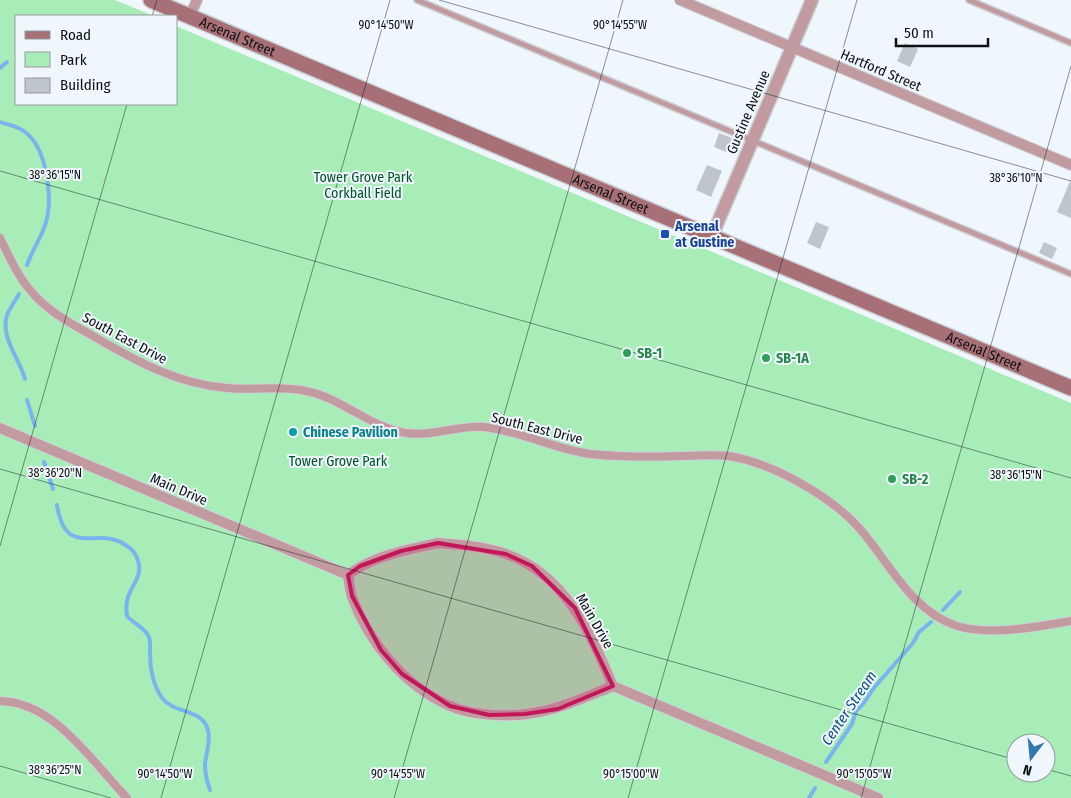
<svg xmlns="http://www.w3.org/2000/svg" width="1071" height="798" viewBox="0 0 1071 798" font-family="'Fira Sans Condensed',sans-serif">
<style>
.green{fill:#a8edb8;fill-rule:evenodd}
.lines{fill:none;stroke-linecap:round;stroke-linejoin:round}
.stream{stroke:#78b4ed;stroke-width:4}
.building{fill:#bec5cb}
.service-casing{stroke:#cbd1d7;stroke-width:8}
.pedestrian-casing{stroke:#cbd1d7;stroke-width:10}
.minor-casing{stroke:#cbd1d7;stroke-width:12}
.tertiary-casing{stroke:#cbd1d7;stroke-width:15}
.secondary-casing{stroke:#cbd1d7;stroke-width:18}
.service{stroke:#c29ba0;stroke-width:5}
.pedestrian{stroke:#c29ba0;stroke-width:8}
.minor{stroke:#c29ba0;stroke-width:10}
.tertiary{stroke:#c29ba0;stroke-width:12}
.secondary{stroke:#a77077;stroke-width:15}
.marked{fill:#c2185b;fill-opacity:0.2;stroke:#c2185b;stroke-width:4;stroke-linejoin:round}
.ticks{fill:none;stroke:#0e1012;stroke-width:1;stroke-opacity:0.45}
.transit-dot{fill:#1a4fb4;stroke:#eff6fc;stroke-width:2}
.leisure-dot{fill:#2e9e5b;stroke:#eff6fc;stroke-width:2}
.culture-dot{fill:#0f9aa8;stroke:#eff6fc;stroke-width:2}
.labels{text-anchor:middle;stroke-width:4;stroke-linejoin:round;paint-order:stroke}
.street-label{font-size:14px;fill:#0e1012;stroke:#eff6fc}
.park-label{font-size:14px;fill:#005525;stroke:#eff6fc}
.transit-label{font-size:14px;font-weight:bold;fill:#164399;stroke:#eff6fc;text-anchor:start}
.leisure-label{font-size:14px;font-weight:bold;fill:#27864d;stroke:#eff6fc;text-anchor:start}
.culture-label{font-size:14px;font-weight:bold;fill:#0d838f;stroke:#eff6fc;text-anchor:start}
.water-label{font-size:15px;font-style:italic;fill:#105286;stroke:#eff6fc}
.ticks-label{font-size:12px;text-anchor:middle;fill:#0e1012;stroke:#eff6fc;stroke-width:4;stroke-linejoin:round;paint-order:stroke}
</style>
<rect width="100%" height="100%" fill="#eff6fc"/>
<path class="green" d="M0,0H115L154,16H16V104H176V26L1071,403V798H0ZM1016,743H1046V773H1016Z"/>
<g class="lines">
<g class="stream">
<path d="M0,68L7,62"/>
<path d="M0,122C8,125 18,126 25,132C47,148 53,198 46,222C42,237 32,250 27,265"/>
<path d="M19,294C15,301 10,308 7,315C0,337 19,358 25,379"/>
<path d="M27,400L35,426"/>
<path d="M44,462L53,489"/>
<path d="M57,505C66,561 98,524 127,546C132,549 137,555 138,561C143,575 132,585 128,597C126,603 126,609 127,616C133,623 145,628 149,637C151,643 150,649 150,655C150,670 154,688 163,699C175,714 202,708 208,730C211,741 206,753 205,764C205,773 207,782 210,790"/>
<path d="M943,610L960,592"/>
<path d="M826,762L852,724L856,711L864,703L873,689L913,643L919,632L931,622"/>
<path d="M809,798L815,788"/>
</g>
</g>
<g class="building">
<path d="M905,43L918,49L910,67L897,61Z"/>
<path d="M719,133L732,138L726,152L714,147Z"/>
<path d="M707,165L722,171L711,197L696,190Z"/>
<path d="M1071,179V218L1057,212Z"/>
<path d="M816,222L829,227L820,249L807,243Z"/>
<path d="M1044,242L1057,248L1052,259L1039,253Z"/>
</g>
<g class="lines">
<g class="service-casing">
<g id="service">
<path d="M417,0L1071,274"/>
<path d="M969,0L1071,43"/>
</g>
</g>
<g class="pedestrian-casing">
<g id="pedestrian">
<path d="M0,238C9,256 17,275 30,290C47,311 70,323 93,336C136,361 177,384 227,388C253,391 280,385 306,391C342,398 369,427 406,433C432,437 458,425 484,427C521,431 554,449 590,454C620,457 651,457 681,456C697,456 713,454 729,456C772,463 831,496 860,529C888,561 912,612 957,626C991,636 1036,627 1071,621"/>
<path d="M0,701C55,702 92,762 127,798"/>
</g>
</g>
<g class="minor-casing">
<g id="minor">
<path d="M680,0L1071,165"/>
<path d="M190,16L197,0"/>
<path d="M0,428L348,575"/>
<path d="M438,543C461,545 484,546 506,554C565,574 590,632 613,686C583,698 559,710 527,714C504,717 469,715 448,705C404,685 369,643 352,597C350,591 349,582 348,575C374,555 407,550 438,543Z"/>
<path d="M613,686L878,798"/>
</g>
</g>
<g class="tertiary-casing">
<path id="tertiary" d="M712,236L812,0"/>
</g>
<g class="secondary-casing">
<g id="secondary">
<path id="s1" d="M151,0L1071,388"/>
</g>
</g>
<use href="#service" class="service"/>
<use href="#pedestrian" class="pedestrian"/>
<use href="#minor" class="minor"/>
<use href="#tertiary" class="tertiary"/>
<use href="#secondary" class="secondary"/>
</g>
<path class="marked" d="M438,543L506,554L532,566L575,608L613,686L558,709L525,714L489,715L450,706L402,674L381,650L352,596L348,575L360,566L401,551Z"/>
<path class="ticks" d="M439,0L1071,181M152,16L157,0M0,171L1071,478M0,469L1016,760M0,546L127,104M0,766L111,798M1046,769L1071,776M161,798L390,0M394,798L623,0M628,798L857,0M861,798L1071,66"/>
<rect class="transit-dot" x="660" y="229" width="10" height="10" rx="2.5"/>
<g class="leisure-dot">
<circle cx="627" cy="353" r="5"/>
<circle cx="766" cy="358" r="5"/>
<circle cx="892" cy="479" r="5"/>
</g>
<circle class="culture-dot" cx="293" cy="432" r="5"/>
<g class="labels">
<g class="street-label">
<text dy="5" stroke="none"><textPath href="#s1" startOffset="94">Arsenal Street</textPath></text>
<text transform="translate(881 70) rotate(23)" y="5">Hartford Street</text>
<text transform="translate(748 112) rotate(-67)" y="5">Gustine Avenue</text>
<text dy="5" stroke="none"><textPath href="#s1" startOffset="499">Arsenal Street</textPath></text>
<text transform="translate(125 338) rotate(28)" y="5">South East Drive</text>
<text dy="5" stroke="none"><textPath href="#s1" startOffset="904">Arsenal Street</textPath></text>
<text transform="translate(537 428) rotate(14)" y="5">South East Drive</text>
<text transform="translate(179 489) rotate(23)" y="5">Main Drive</text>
<text transform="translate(595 621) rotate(60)" y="5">Main Drive</text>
</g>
<g class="park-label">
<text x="363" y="182">Tower Grove Park<tspan x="363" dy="16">Corkball Field</tspan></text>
<text x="338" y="466">Tower Grove Park</text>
</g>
<g class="transit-label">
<text x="675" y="231">Arsenal<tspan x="675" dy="16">at Gustine</tspan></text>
</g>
<g class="leisure-label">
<text x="637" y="358">SB-1</text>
<text x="776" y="363">SB-1A</text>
<text x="902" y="484">SB-2</text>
</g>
<g class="culture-label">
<text x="303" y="437">Chinese Pavilion</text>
</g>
<g class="water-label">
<text transform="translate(849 708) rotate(-56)" y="5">Center Stream</text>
</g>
</g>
<g class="ticks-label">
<text x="386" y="29">90°14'50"W</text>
<text x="620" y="29">90°14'55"W</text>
<text x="55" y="179">38°36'15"N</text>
<text x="1016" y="182">38°36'10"N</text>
<text x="55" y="477">38°36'20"N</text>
<text x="1016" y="479">38°36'15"N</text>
<text x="55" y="774">38°36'25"N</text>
<text x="165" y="778">90°14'50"W</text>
<text x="398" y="778">90°14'55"W</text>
<text x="631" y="778">90°15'00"W</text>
<text x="864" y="778">90°15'05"W</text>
</g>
<rect x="15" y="15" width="162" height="90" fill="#eff6fc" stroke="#959a9e"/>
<rect x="25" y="31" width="25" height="8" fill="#a77077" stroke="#959a9e"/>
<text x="60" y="40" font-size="15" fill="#0e1012">Road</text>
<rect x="25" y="52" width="25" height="15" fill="#a8edb8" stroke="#959a9e"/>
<text x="60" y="65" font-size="15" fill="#0e1012">Park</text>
<rect x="25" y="78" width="25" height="15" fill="#bec5cb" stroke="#959a9e"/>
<text x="60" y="90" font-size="15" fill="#0e1012">Building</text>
<g transform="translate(1031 758) rotate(196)"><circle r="24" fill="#eff6fc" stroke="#959a9e"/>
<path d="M0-4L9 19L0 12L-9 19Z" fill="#3379ad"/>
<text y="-8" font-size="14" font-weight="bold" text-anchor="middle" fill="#0e1012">N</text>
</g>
<path d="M896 38v8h92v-8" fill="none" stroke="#0e1012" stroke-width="2.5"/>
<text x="904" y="38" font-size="15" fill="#0e1012" stroke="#eff6fc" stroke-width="4" paint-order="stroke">50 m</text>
</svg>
